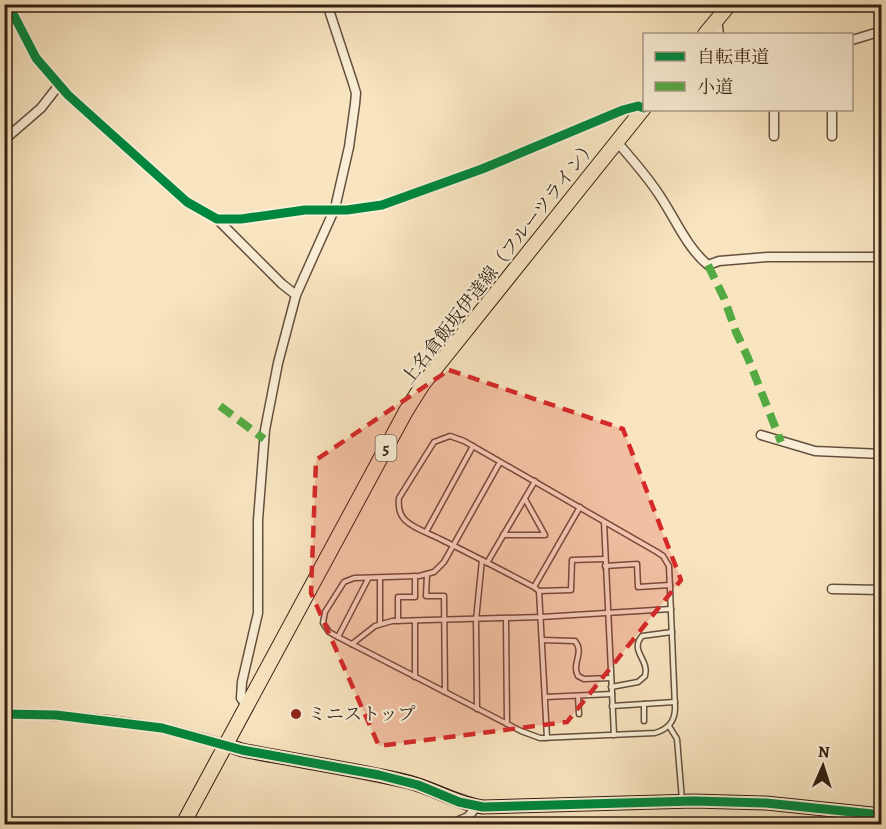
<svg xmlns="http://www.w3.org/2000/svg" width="886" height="829" viewBox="0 0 886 829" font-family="Alegreya,'Noto Serif JP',serif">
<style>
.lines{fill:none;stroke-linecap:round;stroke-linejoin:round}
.lane-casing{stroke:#64503e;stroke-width:7}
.street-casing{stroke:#64503e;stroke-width:11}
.secondary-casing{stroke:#331f12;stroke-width:15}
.primary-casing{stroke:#331f12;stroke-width:16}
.lane{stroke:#faeed6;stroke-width:4}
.street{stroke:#faeed6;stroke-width:8}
.secondary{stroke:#faeed6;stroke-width:12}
.primary{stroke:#f8e5c0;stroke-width:14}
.quiet{stroke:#54aa42;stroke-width:8;stroke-dasharray:15 8;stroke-linecap:butt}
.cycleway-casing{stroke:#faeed6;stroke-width:13}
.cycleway{stroke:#00873e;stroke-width:9}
.marked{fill:#d62828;fill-opacity:0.2;stroke:#d62828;stroke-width:4.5;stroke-dasharray:12 8;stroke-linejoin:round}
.poi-dot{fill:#8f2418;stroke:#faeed6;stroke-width:2}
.labels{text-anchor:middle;stroke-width:4.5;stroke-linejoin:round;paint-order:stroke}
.shield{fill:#faeed6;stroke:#6f5d4d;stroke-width:1.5}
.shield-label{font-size:16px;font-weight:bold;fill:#331f12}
.street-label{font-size:18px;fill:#331f12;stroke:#faeed6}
.poi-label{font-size:18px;fill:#331f12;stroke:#faeed6;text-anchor:start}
</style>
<rect width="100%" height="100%" fill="#f8e5c0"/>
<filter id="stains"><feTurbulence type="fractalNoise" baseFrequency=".00333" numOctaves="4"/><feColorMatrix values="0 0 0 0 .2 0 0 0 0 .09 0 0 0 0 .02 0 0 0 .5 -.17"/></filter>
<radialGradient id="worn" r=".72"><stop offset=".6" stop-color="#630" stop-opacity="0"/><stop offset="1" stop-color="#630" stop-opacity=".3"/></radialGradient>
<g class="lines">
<g class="lane-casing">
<g id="lane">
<path d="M500,462L444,562L434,572L419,576L354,578L344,582L325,612L323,623L329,632L340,638L521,731L540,738L655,733C668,729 675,722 675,708L669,566L663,556L657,552L464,441L450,436L434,442L399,498C398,507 399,514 405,520C414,529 431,534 442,540C473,555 503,571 534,587L539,591L547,738"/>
<path d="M604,522L614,735"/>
<path d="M426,532L473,446"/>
<path d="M503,535H545L525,499"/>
<path d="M487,563L535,481"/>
<path d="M605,566L637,564L638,587L670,585"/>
<path d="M427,574L426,596H444L445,692"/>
<path d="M534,587L580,507"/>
<path d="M539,591L571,590L572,560L604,559"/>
<path d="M506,619L507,724"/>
<path d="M398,621V597H415V576"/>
<path d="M415,621V677"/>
<path d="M380,624V578"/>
<path d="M338,637L368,579"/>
<path d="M542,640L575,641C585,653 571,663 578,676L584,679L611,678"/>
<path d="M352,644L375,626L392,621L541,617L671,609"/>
<path d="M611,687L638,682L645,676C650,660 629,651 642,636L672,632"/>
<path d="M578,696L579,714"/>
<path d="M545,697L612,694"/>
<path d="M644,704V721"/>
<path d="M612,706L675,702"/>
<path d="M477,709L476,620L482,560"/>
<path d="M669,726L677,739L682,800"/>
</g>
</g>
<g class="street-casing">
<g id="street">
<path d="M8,4L36,58L68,95L187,202L217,219H241L305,210H347L382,205L482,169L623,110L638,106L644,108"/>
<path d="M717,20L719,34"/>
<path d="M852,40L882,31"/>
<path d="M774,110V136"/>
<path d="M832,136V110"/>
<path d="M4,140L41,108L59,85"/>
<path d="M617,142C631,158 646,175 658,193C674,216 686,247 708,265L719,261L767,257H882"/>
<path d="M217,219L282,284L296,295"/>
<path d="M761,435L815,451L882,454"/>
<path d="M832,589L882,590"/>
<path d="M247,707L241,698L242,682L258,613V520L265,430L278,363L296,295L335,208L349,147L355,104L356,93L353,83L327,4"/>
<path d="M4,714C57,715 109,718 160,728C182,732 205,739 227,745"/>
<path d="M452,824L468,817L477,806"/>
</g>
</g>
<g class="secondary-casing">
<path id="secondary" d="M227,745L242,750C298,761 354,769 409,782C435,789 457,803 483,807L694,801L766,803L882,815"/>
</g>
<g class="primary-casing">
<g id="primary">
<path d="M705,34L730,4"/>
<path d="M183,824L406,411L423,384L644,108"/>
</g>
</g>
<use href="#lane" class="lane"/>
<use href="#street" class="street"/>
<use href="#secondary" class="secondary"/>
<use href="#primary" class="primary"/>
<g class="quiet">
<path d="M708,265L724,298L736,332L748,358L781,442"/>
<path d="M220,406L264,439"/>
</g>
<g class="cycleway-casing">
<g id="cycleway">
<path d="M8,4L36,58L68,95L187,202L217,219H241L305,210H347L382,205L482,169L623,110L638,106L644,108"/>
<path d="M4,714L56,715L162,728L242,750L379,775L418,785L459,802L483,807L694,801L766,803L882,815"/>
</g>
</g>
<use href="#cycleway" class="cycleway"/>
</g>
<path class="marked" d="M449,370L623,429L681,580L567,722L379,746L311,593L316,460Z"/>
<circle class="poi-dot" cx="296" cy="714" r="6"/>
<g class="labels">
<rect class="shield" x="375.5" y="435" width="21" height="26" rx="4.5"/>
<g class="shield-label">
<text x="386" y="454">5</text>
</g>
<g class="street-label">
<text transform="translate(499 262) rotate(-52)" y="6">上名倉飯坂伊達線（フルーツライン）</text>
</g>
<g class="poi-label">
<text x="308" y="720">ミニストップ</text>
</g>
</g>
<rect width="886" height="829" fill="none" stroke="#f8e5c0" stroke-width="24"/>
<rect x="6" y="6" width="874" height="817" fill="none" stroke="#331f12" stroke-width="3"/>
<rect x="12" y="12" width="862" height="805" fill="none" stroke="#331f12" stroke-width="1.5"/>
<rect x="643" y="33" width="210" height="78" fill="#faeed6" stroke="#aa9b88" stroke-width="1.5"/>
<rect x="655" y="52" width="30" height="9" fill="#00873e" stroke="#aa9b88" stroke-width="1.5"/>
<text x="697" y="63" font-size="18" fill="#331f12">自転車道</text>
<rect x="655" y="82" width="30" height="9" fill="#54aa42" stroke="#aa9b88" stroke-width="1.5"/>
<text x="697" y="93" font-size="18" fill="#331f12">小道</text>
<g transform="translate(823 766) rotate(3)" stroke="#faeed6" stroke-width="4.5" paint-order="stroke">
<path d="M0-4.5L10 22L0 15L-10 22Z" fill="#331f12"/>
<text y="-9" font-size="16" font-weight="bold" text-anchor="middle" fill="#331f12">N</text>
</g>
<rect width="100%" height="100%" filter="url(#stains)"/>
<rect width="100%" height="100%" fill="url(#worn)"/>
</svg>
